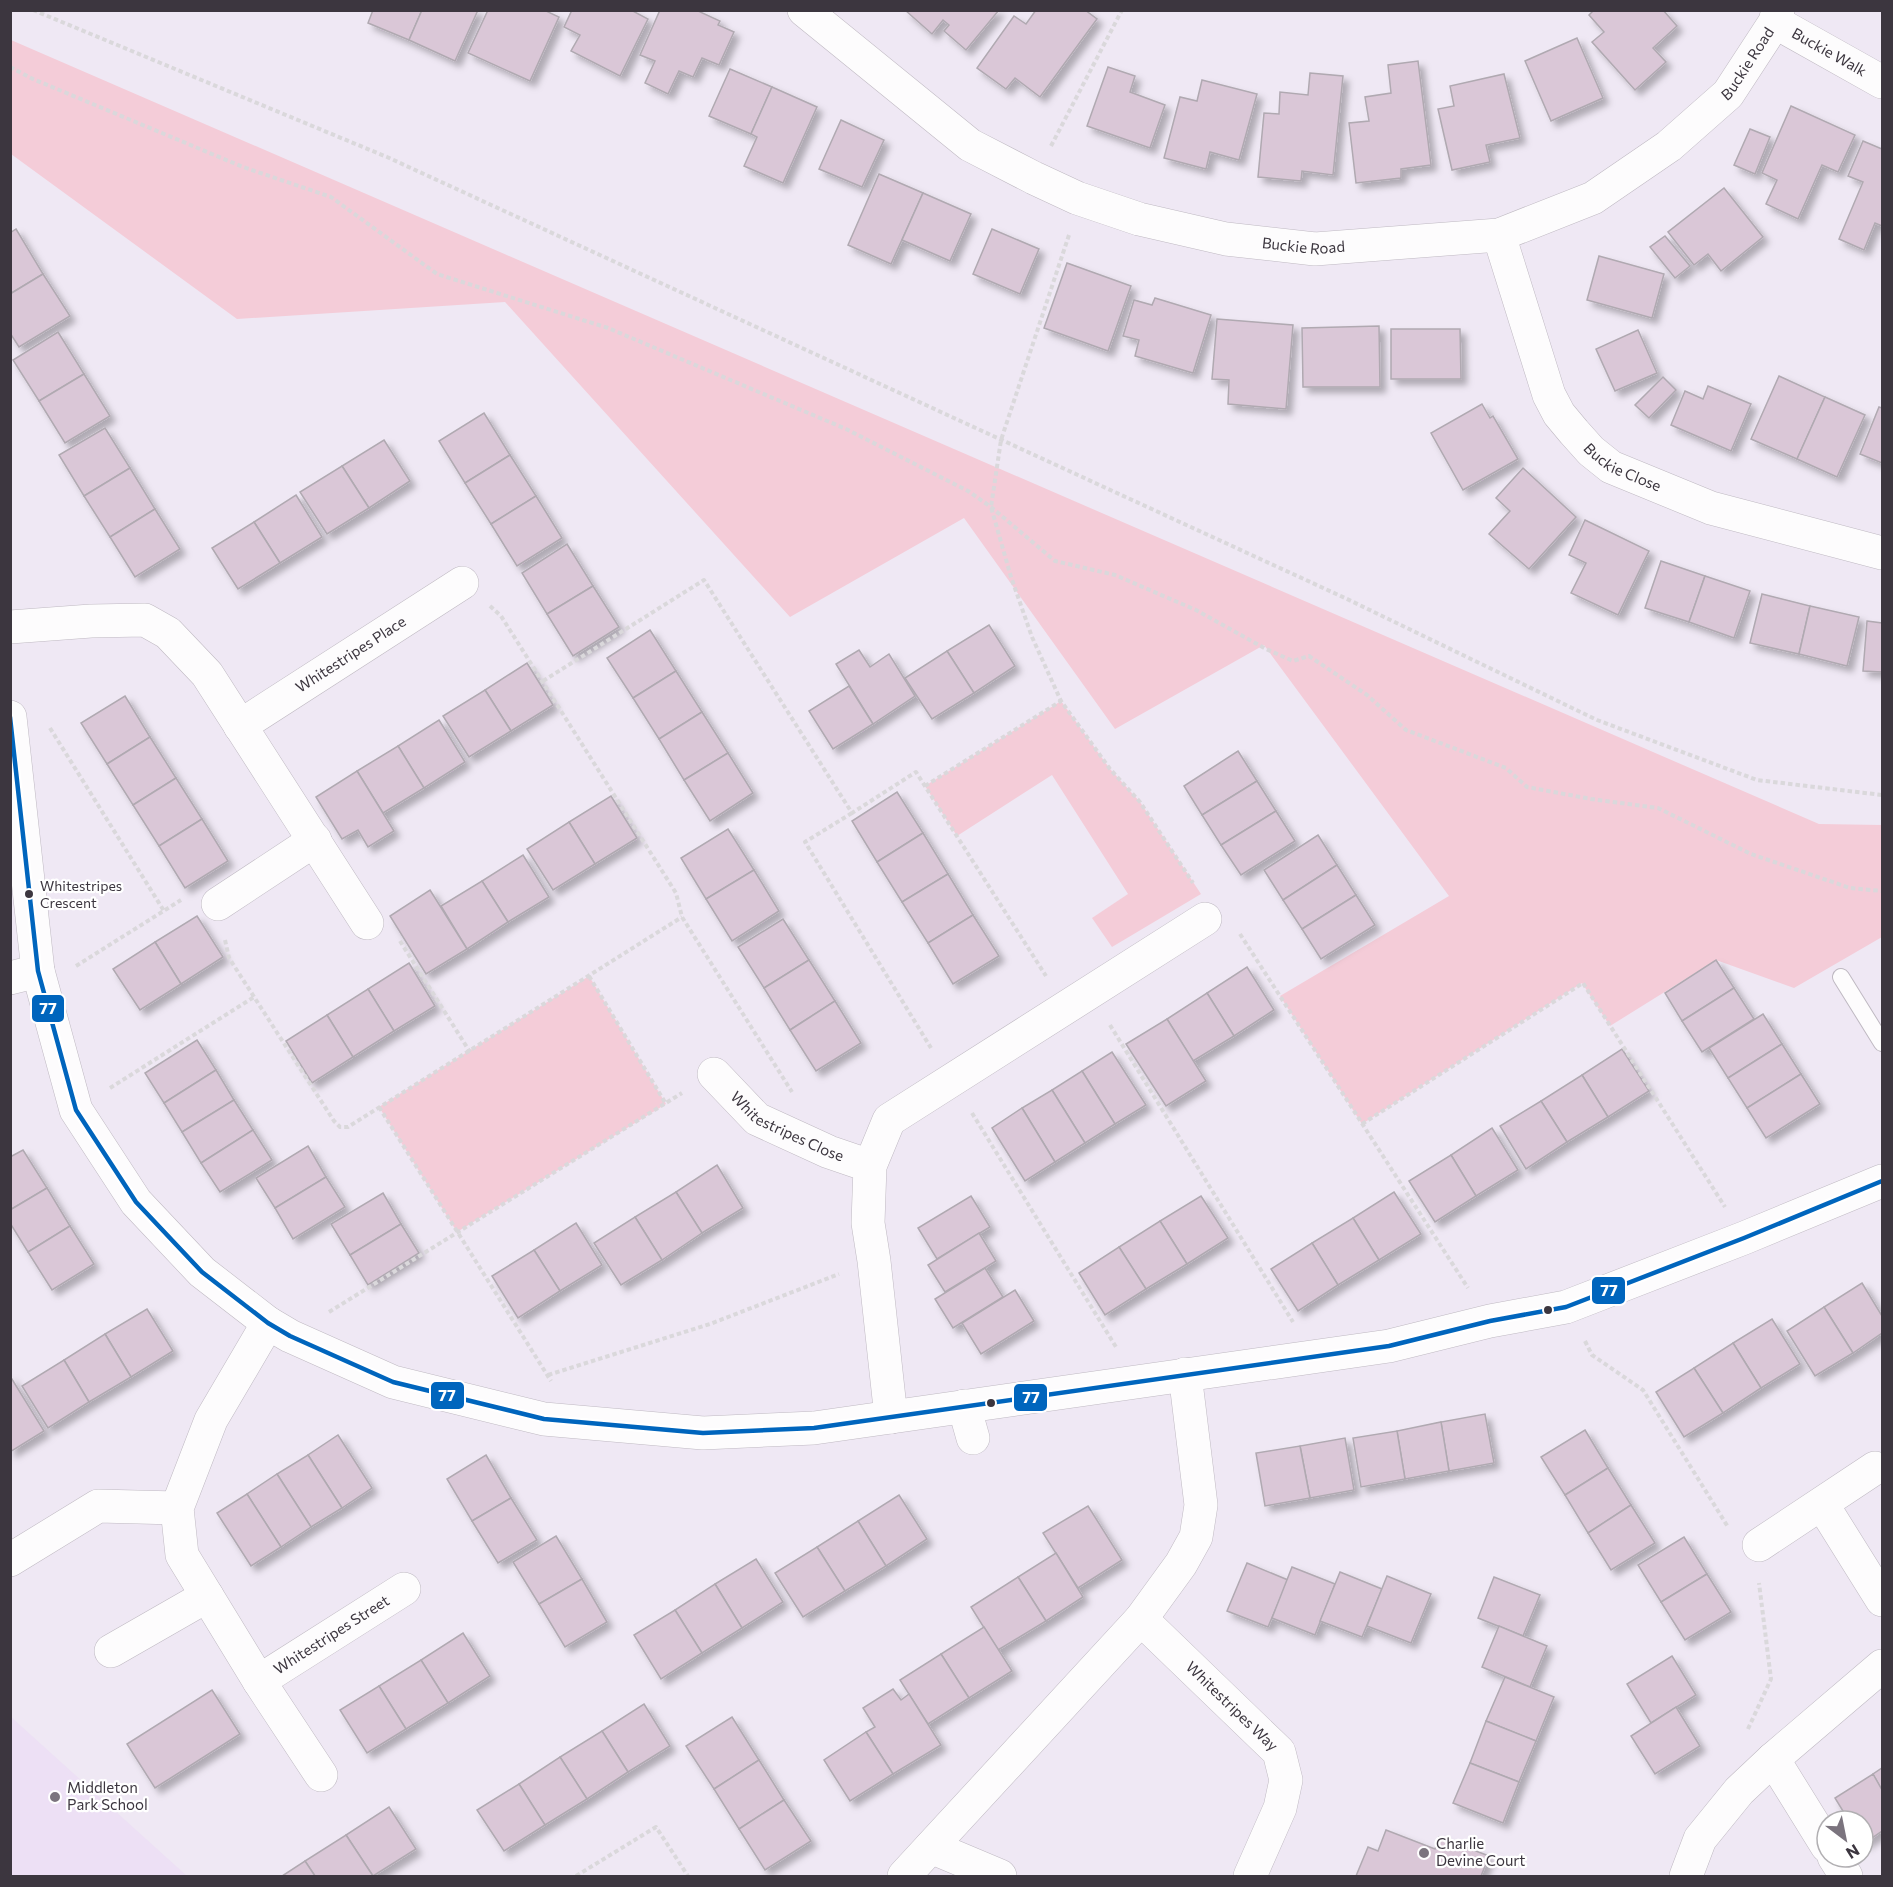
<svg xmlns="http://www.w3.org/2000/svg" width="1893" height="1887" viewBox="0 0 1893 1887" font-family="Commissioner,sans-serif">
<style>
.built{fill:#ede0f5}
.green{fill:#f4ccd8}
.building{fill:#dac7d7;stroke:#b0a9b1;stroke-width:1.5;filter:url(#shadow)}
.lines{fill:none;stroke-linecap:round;stroke-linejoin:round}
.service-casing{stroke:#bfb9c2;stroke-width:18}
.minor-casing{stroke:#bfb9c2;stroke-width:34}
.path{stroke:#dad8db;stroke-width:4;stroke-dasharray:4.5 3;stroke-linecap:butt}
.service{stroke:#fdfcfd;stroke-width:16}
.minor{stroke:#fdfcfd;stroke-width:33}
.bus-1-casing{stroke:#fff;stroke-width:9}
.bus-1{stroke:#0065bd;stroke-width:4.5}
.bus-dot{fill:#3c363f;stroke:#fff;stroke-width:2}
.poi-dot{fill:#7b747e;stroke:#fff;stroke-width:2}
.labels{text-anchor:middle;stroke-width:4.5;stroke-linejoin:round;paint-order:stroke}
.bus-label{font-size:14px;fill:#3c363f;stroke:#fff;text-anchor:start}
.street-label{font-size:15px;fill:#3c363f;stroke:#fff}
.poi-label{font-size:15px;fill:#3c363f;stroke:#fff;text-anchor:start}
.line-badge{stroke:#fff;stroke-width:2}
.badge-label{font-size:16px;text-anchor:middle;font-weight:bold;fill:#fff}
</style>
<defs>
<filter id="shadow"><feDropShadow dx="5.5" dy="5.5" stdDeviation="3" flood-color="#0004"/></filter>
</defs>
<rect width="100%" height="100%" fill="#efe8f4"/>
<path class="built" d="M10,1717H11L187,1876H11Z"/>
<g class="green">
<path d="M11,40L1819,824L1882,825V937L1794,988L1716,960L1610,1026L1582,983L1362,1124L1280,996L1449,896L1264,645L1115,729L964,518L790,617L505,302L237,319L11,154Z"/>
<path d="M1061,701L1110,769L1140,802L1201,894L1112,947L1092,918L1128,894L1052,775L957,836L925,786Z"/>
<path d="M589,976L666,1104L457,1232L379,1107Z"/>
</g>
<g class="building">
<path d="M373,10H422L409,40L368,23Z"/>
<path d="M422,10H478L455,61L409,40Z"/>
<path d="M488,10H544L559,17L530,81L468,53Z"/>
<path d="M572,10H631L648,19L620,76L571,51L580,35L564,27Z"/>
<path d="M660,10H696L720,21L718,25L734,32L719,65L702,58L693,77L679,71L668,94L645,83L655,61L640,55Z"/>
<path d="M905,10H999L966,50L944,31L949,25L943,20L932,34Z"/>
<path d="M1036,10H1085L1097,19L1040,97L1015,78L1006,89L977,68L1014,16L1026,24Z"/>
<path d="M1594,10H1663L1677,26L1653,48L1666,62L1635,90L1592,42L1604,32L1589,15Z"/>
<path d="M1577,38L1603,98L1551,121L1525,61Z"/>
<path d="M1418,61L1431,165L1401,169V178L1356,183L1349,123L1369,121L1365,97L1391,93L1388,65Z"/>
<path d="M1108,67L1135,76L1130,92L1165,105L1150,148L1087,126Z"/>
<path d="M730,69L772,87L751,134L709,116Z"/>
<path d="M1310,73L1343,76L1333,175L1302,171L1301,181L1258,177L1264,113L1279,114L1280,92L1308,95Z"/>
<path d="M1504,74L1520,138L1486,145L1490,162L1452,170L1438,109L1454,106L1450,86Z"/>
<path d="M1202,80L1257,94L1239,160L1210,152L1206,169L1164,158L1180,97L1197,101Z"/>
<path d="M772,87L817,107L783,183L744,166L757,137L751,134Z"/>
<path d="M1791,106L1855,135L1838,172L1822,165L1798,219L1766,204L1777,180L1762,173Z"/>
<path d="M841,120L884,140L862,187L819,169Z"/>
<path d="M1750,129L1770,137L1755,174L1734,165Z"/>
<path d="M1863,141L1882,149V226L1875,223L1864,250L1839,239L1863,182L1848,176Z"/>
<path d="M879,174L923,193L891,264L848,245Z"/>
<path d="M1724,188L1763,237L1721,271L1708,254L1694,265L1668,232Z"/>
<path d="M923,193L971,214L950,261L902,240Z"/>
<path d="M16,229L43,274L10,294V233Z"/>
<path d="M992,229L1039,249L1020,294L973,274Z"/>
<path d="M1665,236L1690,266L1675,278L1650,247Z"/>
<path d="M1599,256L1664,274L1652,318L1587,300Z"/>
<path d="M1067,263L1131,286L1108,351L1044,328Z"/>
<path d="M43,274L70,316L19,347L10,333V294Z"/>
<path d="M1155,298L1211,315L1193,373L1135,356L1139,340L1123,336L1134,300L1152,305Z"/>
<path d="M1217,319L1293,325L1286,409L1228,404L1229,380L1212,379Z"/>
<path d="M1379,326L1380,387H1303L1302,328Z"/>
<path d="M1391,329H1460L1461,379H1391Z"/>
<path d="M1638,330L1657,373L1615,391L1596,349Z"/>
<path d="M58,332L84,374L39,401L13,360Z"/>
<path d="M84,374L110,416L65,443L39,401Z"/>
<path d="M1779,376L1825,397L1797,459L1751,439Z"/>
<path d="M1663,377L1676,390L1649,418L1635,405Z"/>
<path d="M1708,386L1751,404L1731,451L1671,425L1685,391L1703,399Z"/>
<path d="M1825,397L1865,415L1837,477L1797,459Z"/>
<path d="M1482,404L1490,418L1493,416L1518,459L1463,490L1431,433Z"/>
<path d="M1879,407L1882,408V463L1860,454Z"/>
<path d="M484,413L510,455L465,483L439,441Z"/>
<path d="M105,428L130,468L84,496L59,455Z"/>
<path d="M384,440L410,481L369,508L342,466Z"/>
<path d="M510,455L536,496L491,524L465,483Z"/>
<path d="M342,466L369,508L327,534L300,492Z"/>
<path d="M130,468L155,509L110,537L84,496Z"/>
<path d="M1523,468L1576,517L1529,569L1489,534L1510,511L1496,498Z"/>
<path d="M296,495L322,537L280,563L254,522Z"/>
<path d="M536,496L562,538L517,566L491,524Z"/>
<path d="M155,509L180,549L135,577L110,537Z"/>
<path d="M1585,520L1649,551L1618,615L1571,593L1586,563L1569,555Z"/>
<path d="M254,522L280,563L238,589L212,548Z"/>
<path d="M567,544L593,586L547,614L522,573Z"/>
<path d="M1661,561L1705,576L1689,622L1645,608Z"/>
<path d="M1705,576L1750,591L1734,638L1689,622Z"/>
<path d="M593,586L619,627L573,656L547,614Z"/>
<path d="M1762,594L1810,606L1799,654L1750,643Z"/>
<path d="M1810,606L1859,617L1847,666L1799,654Z"/>
<path d="M1867,621L1882,623V672L1863,671Z"/>
<path d="M989,625L1015,666L974,693L947,651Z"/>
<path d="M650,630L676,671L633,698L607,658Z"/>
<path d="M859,650L870,667L889,654L915,696L873,724L836,664Z"/>
<path d="M947,651L974,693L932,719L905,678Z"/>
<path d="M527,663L553,705L511,731L485,690Z"/>
<path d="M676,671L702,712L659,739L633,698Z"/>
<path d="M849,686L873,724L833,749L809,711Z"/>
<path d="M485,690L511,731L469,757L443,716Z"/>
<path d="M125,696L150,737L107,764L81,723Z"/>
<path d="M702,712L728,753L684,780L659,739Z"/>
<path d="M439,720L465,762L424,788L398,746Z"/>
<path d="M150,737L176,778L133,805L107,764Z"/>
<path d="M398,746L424,788L383,813L357,771Z"/>
<path d="M1238,751L1257,781L1202,815L1184,786Z"/>
<path d="M728,753L753,793L710,821L684,780Z"/>
<path d="M357,771L394,831L368,847L358,830L342,839L316,797Z"/>
<path d="M176,778L202,819L159,846L133,805Z"/>
<path d="M1257,781L1276,811L1221,845L1202,815Z"/>
<path d="M897,792L923,833L877,862L852,821Z"/>
<path d="M611,796L637,838L595,864L569,822Z"/>
<path d="M1276,811L1295,841L1241,875L1221,845Z"/>
<path d="M202,819L228,861L185,888L159,846Z"/>
<path d="M569,822L595,864L553,890L527,849Z"/>
<path d="M728,829L754,870L706,899L681,858Z"/>
<path d="M923,833L948,874L902,902L877,862Z"/>
<path d="M1318,835L1337,865L1283,900L1264,870Z"/>
<path d="M523,855L549,897L508,922L482,881Z"/>
<path d="M1337,865L1356,895L1302,929L1283,900Z"/>
<path d="M754,870L779,911L732,941L706,899Z"/>
<path d="M948,874L973,915L928,943L902,902Z"/>
<path d="M482,881L508,922L467,949L441,906Z"/>
<path d="M430,890L467,949L426,974L390,916Z"/>
<path d="M1356,895L1375,925L1321,959L1302,929Z"/>
<path d="M973,915L999,956L953,984L928,943Z"/>
<path d="M197,916L223,957L181,984L155,942Z"/>
<path d="M783,919L809,960L764,988L738,947Z"/>
<path d="M155,942L181,984L140,1010L113,969Z"/>
<path d="M809,960L835,1001L790,1030L764,988Z"/>
<path d="M1716,960L1734,988L1682,1021L1665,993Z"/>
<path d="M409,963L435,1006L394,1031L368,989Z"/>
<path d="M1247,967L1274,1010L1234,1036L1207,993Z"/>
<path d="M1734,988L1754,1019L1702,1052L1682,1021Z"/>
<path d="M368,989L394,1031L353,1057L327,1015Z"/>
<path d="M1207,993L1234,1036L1193,1061L1167,1019Z"/>
<path d="M835,1001L861,1043L816,1071L790,1030Z"/>
<path d="M1763,1014L1782,1044L1728,1078L1709,1048Z"/>
<path d="M327,1015L353,1057L312,1083L286,1041Z"/>
<path d="M1167,1019L1206,1081L1166,1106L1126,1044Z"/>
<path d="M197,1040L216,1070L164,1103L145,1073Z"/>
<path d="M1782,1044L1801,1074L1747,1108L1728,1078Z"/>
<path d="M1622,1049L1649,1091L1608,1117L1582,1075Z"/>
<path d="M1112,1052L1146,1105L1115,1124L1082,1071Z"/>
<path d="M216,1070L234,1100L182,1132L164,1103Z"/>
<path d="M1082,1071L1115,1124L1085,1143L1052,1090Z"/>
<path d="M1801,1074L1820,1104L1766,1138L1747,1108Z"/>
<path d="M1582,1075L1608,1117L1567,1142L1541,1101Z"/>
<path d="M1052,1090L1085,1143L1055,1162L1022,1108Z"/>
<path d="M234,1100L253,1130L201,1163L182,1132Z"/>
<path d="M1541,1101L1567,1142L1526,1169L1500,1126Z"/>
<path d="M1022,1108L1055,1162L1025,1181L992,1128Z"/>
<path d="M1492,1128L1518,1170L1476,1196L1451,1155Z"/>
<path d="M253,1130L272,1160L220,1192L201,1163Z"/>
<path d="M308,1146L326,1177L275,1208L256,1178Z"/>
<path d="M23,1150L47,1188L10,1210V1157Z"/>
<path d="M1451,1155L1476,1196L1435,1222L1409,1181Z"/>
<path d="M717,1165L743,1208L702,1233L676,1192Z"/>
<path d="M326,1177L345,1207L293,1239L275,1208Z"/>
<path d="M47,1188L70,1226L28,1252L10,1223V1210Z"/>
<path d="M676,1192L702,1233L662,1260L635,1217Z"/>
<path d="M1394,1192L1421,1234L1379,1260L1353,1218Z"/>
<path d="M383,1193L401,1224L350,1255L331,1224Z"/>
<path d="M971,1196L990,1227L937,1259L918,1228Z"/>
<path d="M1201,1196L1228,1238L1187,1264L1160,1221Z"/>
<path d="M635,1217L662,1260L621,1285L594,1243Z"/>
<path d="M1353,1218L1379,1260L1338,1285L1312,1243Z"/>
<path d="M1160,1221L1187,1264L1146,1289L1119,1247Z"/>
<path d="M576,1223L602,1265L560,1291L534,1250Z"/>
<path d="M401,1224L419,1253L368,1285L350,1255Z"/>
<path d="M70,1226L94,1264L52,1290L28,1252Z"/>
<path d="M979,1233L996,1261L945,1292L928,1265Z"/>
<path d="M1312,1243L1338,1285L1298,1311L1271,1269Z"/>
<path d="M1119,1247L1146,1289L1105,1315L1079,1273Z"/>
<path d="M534,1250L560,1291L518,1318L492,1276Z"/>
<path d="M985,1268L1003,1297L953,1328L935,1299Z"/>
<path d="M1862,1283L1882,1316V1333L1853,1353L1824,1307Z"/>
<path d="M1015,1290L1034,1321L981,1354L962,1323Z"/>
<path d="M1824,1307L1853,1353L1815,1376L1787,1331Z"/>
<path d="M147,1309L173,1351L131,1377L105,1334Z"/>
<path d="M1772,1319L1800,1364L1761,1388L1733,1343Z"/>
<path d="M105,1334L131,1377L89,1402L64,1360Z"/>
<path d="M1733,1343L1761,1388L1723,1413L1694,1368Z"/>
<path d="M64,1360L89,1402L48,1428L22,1386Z"/>
<path d="M1694,1368L1723,1413L1684,1437L1656,1392Z"/>
<path d="M10,1376L44,1431L10,1452Z"/>
<path d="M1485,1414L1494,1463L1449,1471L1441,1422Z"/>
<path d="M1441,1422L1449,1471L1405,1479L1397,1431Z"/>
<path d="M1585,1430L1608,1468L1565,1495L1541,1457Z"/>
<path d="M1397,1431L1405,1479L1361,1487L1353,1438Z"/>
<path d="M338,1435L372,1488L342,1508L308,1455Z"/>
<path d="M1345,1438L1354,1490L1310,1498L1300,1446Z"/>
<path d="M1300,1446L1310,1498L1265,1506L1256,1453Z"/>
<path d="M308,1455L342,1508L311,1527L277,1474Z"/>
<path d="M486,1455L511,1498L472,1521L447,1479Z"/>
<path d="M1608,1468L1631,1505L1588,1533L1565,1495Z"/>
<path d="M277,1474L311,1527L281,1547L247,1494Z"/>
<path d="M247,1494L281,1547L251,1566L217,1513Z"/>
<path d="M899,1495L927,1539L886,1566L858,1521Z"/>
<path d="M511,1498L537,1540L498,1563L472,1521Z"/>
<path d="M1631,1505L1655,1543L1611,1570L1588,1533Z"/>
<path d="M1088,1506L1122,1560L1078,1588L1043,1533Z"/>
<path d="M858,1521L886,1566L845,1591L817,1547Z"/>
<path d="M556,1536L582,1579L539,1604L513,1562Z"/>
<path d="M1684,1537L1707,1574L1661,1602L1638,1565Z"/>
<path d="M817,1547L845,1591L803,1617L775,1573Z"/>
<path d="M1056,1553L1083,1597L1046,1621L1018,1577Z"/>
<path d="M756,1559L783,1602L742,1628L715,1584Z"/>
<path d="M1247,1563L1288,1580L1268,1627L1227,1611Z"/>
<path d="M1292,1567L1335,1584L1315,1635L1272,1618Z"/>
<path d="M1340,1572L1382,1589L1362,1637L1320,1621Z"/>
<path d="M1707,1574L1731,1612L1685,1640L1661,1602Z"/>
<path d="M1387,1576L1431,1594L1411,1643L1367,1626Z"/>
<path d="M1018,1577L1046,1621L998,1650L971,1607Z"/>
<path d="M1494,1577L1540,1595L1523,1636L1478,1618Z"/>
<path d="M582,1579L607,1622L565,1647L539,1604Z"/>
<path d="M715,1584L742,1628L702,1653L675,1610Z"/>
<path d="M675,1610L702,1653L661,1679L634,1635Z"/>
<path d="M1499,1626L1547,1646L1530,1687L1482,1667Z"/>
<path d="M984,1627L1012,1671L969,1698L941,1654Z"/>
<path d="M463,1633L490,1676L448,1703L421,1660Z"/>
<path d="M941,1654L969,1698L928,1724L900,1680Z"/>
<path d="M1672,1656L1696,1695L1651,1723L1627,1684Z"/>
<path d="M421,1660L448,1703L406,1729L379,1686Z"/>
<path d="M1505,1677L1554,1697L1536,1741L1486,1721Z"/>
<path d="M379,1686L406,1729L367,1753L340,1710Z"/>
<path d="M893,1689L901,1700L909,1694L941,1745L893,1774L866,1732L875,1727L863,1708Z"/>
<path d="M212,1690L240,1734L155,1788L127,1744Z"/>
<path d="M644,1704L670,1746L628,1772L602,1731Z"/>
<path d="M1676,1707L1700,1746L1655,1774L1631,1736Z"/>
<path d="M732,1717L759,1760L714,1789L686,1746Z"/>
<path d="M1486,1721L1536,1741L1519,1782L1470,1763Z"/>
<path d="M602,1731L628,1772L587,1799L560,1757Z"/>
<path d="M866,1732L893,1774L850,1801L824,1760Z"/>
<path d="M560,1757L587,1799L545,1825L519,1784Z"/>
<path d="M759,1760L784,1800L739,1829L714,1789Z"/>
<path d="M1470,1763L1519,1782L1503,1823L1453,1803Z"/>
<path d="M1882,1768V1790L1873,1774Z"/>
<path d="M1873,1774L1882,1790V1831L1863,1844V1821H1849L1835,1798Z"/>
<path d="M519,1784L545,1825L504,1851L477,1810Z"/>
<path d="M784,1800L811,1841L765,1870L739,1829Z"/>
<path d="M389,1807L416,1849L373,1876L346,1835Z"/>
<path d="M1386,1830L1435,1849L1439,1837L1489,1856L1481,1876H1356L1368,1847L1378,1851Z"/>
<path d="M346,1835L373,1876H315L305,1861Z"/>
<path d="M305,1861L315,1876H282Z"/>
</g>
<g class="lines">
<g class="service-casing">
<path id="service" d="M1841,977L1882,1043"/>
</g>
<g class="minor-casing">
<g id="minor">
<path id="s1" d="M804,10L970,145L1034,178L1077,198L1139,219L1226,239L1315,249L1499,235L1593,198L1669,146L1728,94L1775,22L1778,10"/>
<path id="s2" d="M1775,22L1882,82"/>
<path id="s3" d="M1499,235L1549,395L1559,414L1574,432L1591,451L1611,467L1711,508L1882,553"/>
<path d="M10,627L91,621L145,620L168,633L207,674L367,923"/>
<path d="M10,717L38,971L76,1110L136,1202L202,1272L268,1323L290,1336L393,1382L544,1419L703,1433L814,1428L1389,1346L1490,1321L1566,1307L1744,1238L1882,1181"/>
<path id="s4" d="M240,726L462,583"/>
<path d="M218,904L315,840"/>
<path d="M10,978L38,971"/>
<path id="s5" d="M714,1074L757,1119L829,1152L870,1166"/>
<path d="M268,1323L211,1420L177,1508L182,1555L259,1681L321,1775"/>
<path d="M964,1406L973,1438"/>
<path d="M891,1417L874,1261L868,1223L870,1166L889,1120L1205,919"/>
<path d="M1822,1504L1882,1600"/>
<path d="M1759,1545L1875,1468"/>
<path d="M10,1560L98,1506L177,1508"/>
<path id="s6" d="M1141,1619L1279,1752L1286,1780L1280,1808L1250,1876"/>
<path d="M111,1651L207,1596"/>
<path id="s7" d="M259,1681L404,1589"/>
<path d="M1773,1759L1827,1846"/>
<path d="M931,1847L1000,1876"/>
<path d="M1834,1857L1846,1876"/>
<path d="M904,1876L1141,1619L1181,1564L1196,1537L1201,1505L1185,1374"/>
<path d="M1686,1876L1700,1839L1739,1791L1773,1759L1882,1666"/>
</g>
</g>
<g class="path">
<path d="M33,10L387,157L1345,598L1597,720L1757,780L1882,795"/>
<path d="M10,67L33,79L243,167L331,197L437,274L608,328L846,429L968,491L991,507L1055,561L1115,575L1196,610L1266,649L1293,661L1309,656L1367,695L1406,730L1506,768L1527,787L1591,799L1658,808L1751,854L1850,888L1882,891"/>
<path d="M1051,146L1122,10"/>
<path d="M1069,235L1001,440L991,507L1011,577L1032,637L1061,701L1110,769L1140,802L1193,883"/>
<path d="M490,606L501,616L676,893L682,917L792,1092"/>
<path d="M543,681L704,580L852,813L916,772L1046,976"/>
<path d="M50,728L164,911"/>
<path d="M925,786L1061,701"/>
<path d="M852,813L805,842L931,1048"/>
<path d="M1240,934L1468,1288"/>
<path d="M225,940L229,958L334,1121L340,1127H348L682,917"/>
<path d="M400,941L470,1052"/>
<path d="M76,966L181,900"/>
<path d="M589,976L666,1104"/>
<path d="M1110,1025L1293,1322"/>
<path d="M110,1088L254,997"/>
<path d="M379,1107L551,1381"/>
<path d="M972,1113L1116,1347"/>
<path d="M1362,1124L1583,983L1725,1207"/>
<path d="M329,1312L682,1093"/>
<path d="M1585,1341L1592,1355L1643,1390L1728,1527"/>
<path d="M548,1375L710,1324L839,1274"/>
<path d="M1748,1729L1771,1679L1759,1583"/>
<path d="M576,1876L656,1827L688,1876"/>
</g>
<use href="#service" class="service"/>
<use href="#minor" class="minor"/>
<g class="bus-1-casing">
<path id="bus-1" d="M10,717L38,971L76,1110L136,1202L202,1272L268,1323L290,1336L393,1382L544,1419L703,1433L814,1428L1389,1346L1490,1321L1566,1307L1744,1238L1882,1181"/>
</g>
<use href="#bus-1" class="bus-1"/>
</g>
<g class="bus-dot">
<circle cx="29" cy="894" r="5"/>
<circle cx="1548" cy="1310" r="5"/>
<circle cx="991" cy="1403" r="5"/>
</g>
<g class="poi-dot">
<circle cx="55" cy="1797" r="6"/>
<circle cx="1424" cy="1853" r="6"/>
</g>
<g class="labels">
<g class="bus-label">
<text x="40" y="891">Whitestripes<tspan x="40" dy="17">Crescent</tspan></text>
</g>
<g class="street-label">
<text dy="5" stroke="none"><textPath href="#s2" startOffset="62">Buckie Walk</textPath></text>
<text dy="5" stroke="none"><textPath href="#s1" startOffset="1070">Buckie Road</textPath></text>
<text dy="5" stroke="none"><textPath href="#s1" startOffset="566">Buckie Road</textPath></text>
<text dy="5" stroke="none"><textPath href="#s3" startOffset="274">Buckie Close</textPath></text>
<text dy="5" stroke="none"><textPath href="#s4" startOffset="132">Whitestripes Place</textPath></text>
<text dy="5" stroke="none"><textPath href="#s5" startOffset="92">Whitestripes Close</textPath></text>
<text dy="5" stroke="none"><textPath href="#s7" startOffset="86">Whitestripes Street</textPath></text>
<text dy="5" stroke="none"><textPath href="#s6" startOffset="126">Whitestripes Way</textPath></text>
</g>
<g class="poi-label">
<text x="67" y="1793">Middleton<tspan x="67" dy="17">Park School</tspan></text>
<text x="1436" y="1849">Charlie<tspan x="1436" dy="17">Devine Court</tspan></text>
</g>
</g>
<g class="line-badge">
<rect x="31" y="994" width="34" height="29" rx="6" fill="#0065bd"/>
<rect x="1591" y="1276" width="35" height="29" rx="6" fill="#0065bd"/>
<rect x="430" y="1381" width="35" height="29" rx="6" fill="#0065bd"/>
<rect x="1013" y="1383" width="35" height="29" rx="6" fill="#0065bd"/>
</g>
<g class="badge-label">
<text x="48" y="1014">77</text>
<text x="1609" y="1296">77</text>
<text x="447" y="1401">77</text>
<text x="1031" y="1403">77</text>
</g>
<rect width="1893" height="1887" fill="none" stroke="#3c363f" stroke-width="24"/>
<g transform="translate(1845 1839) rotate(148)"><circle r="28" fill="#ffffff" stroke="#b1afb2" stroke-width="1.5"/>
<path d="M0-4.5L10 22L0 15L-10 22Z" fill="#7b747e"/>
<text y="-9" font-size="16" font-weight="bold" text-anchor="middle" fill="#3c363f">N</text>
</g>
</svg>
